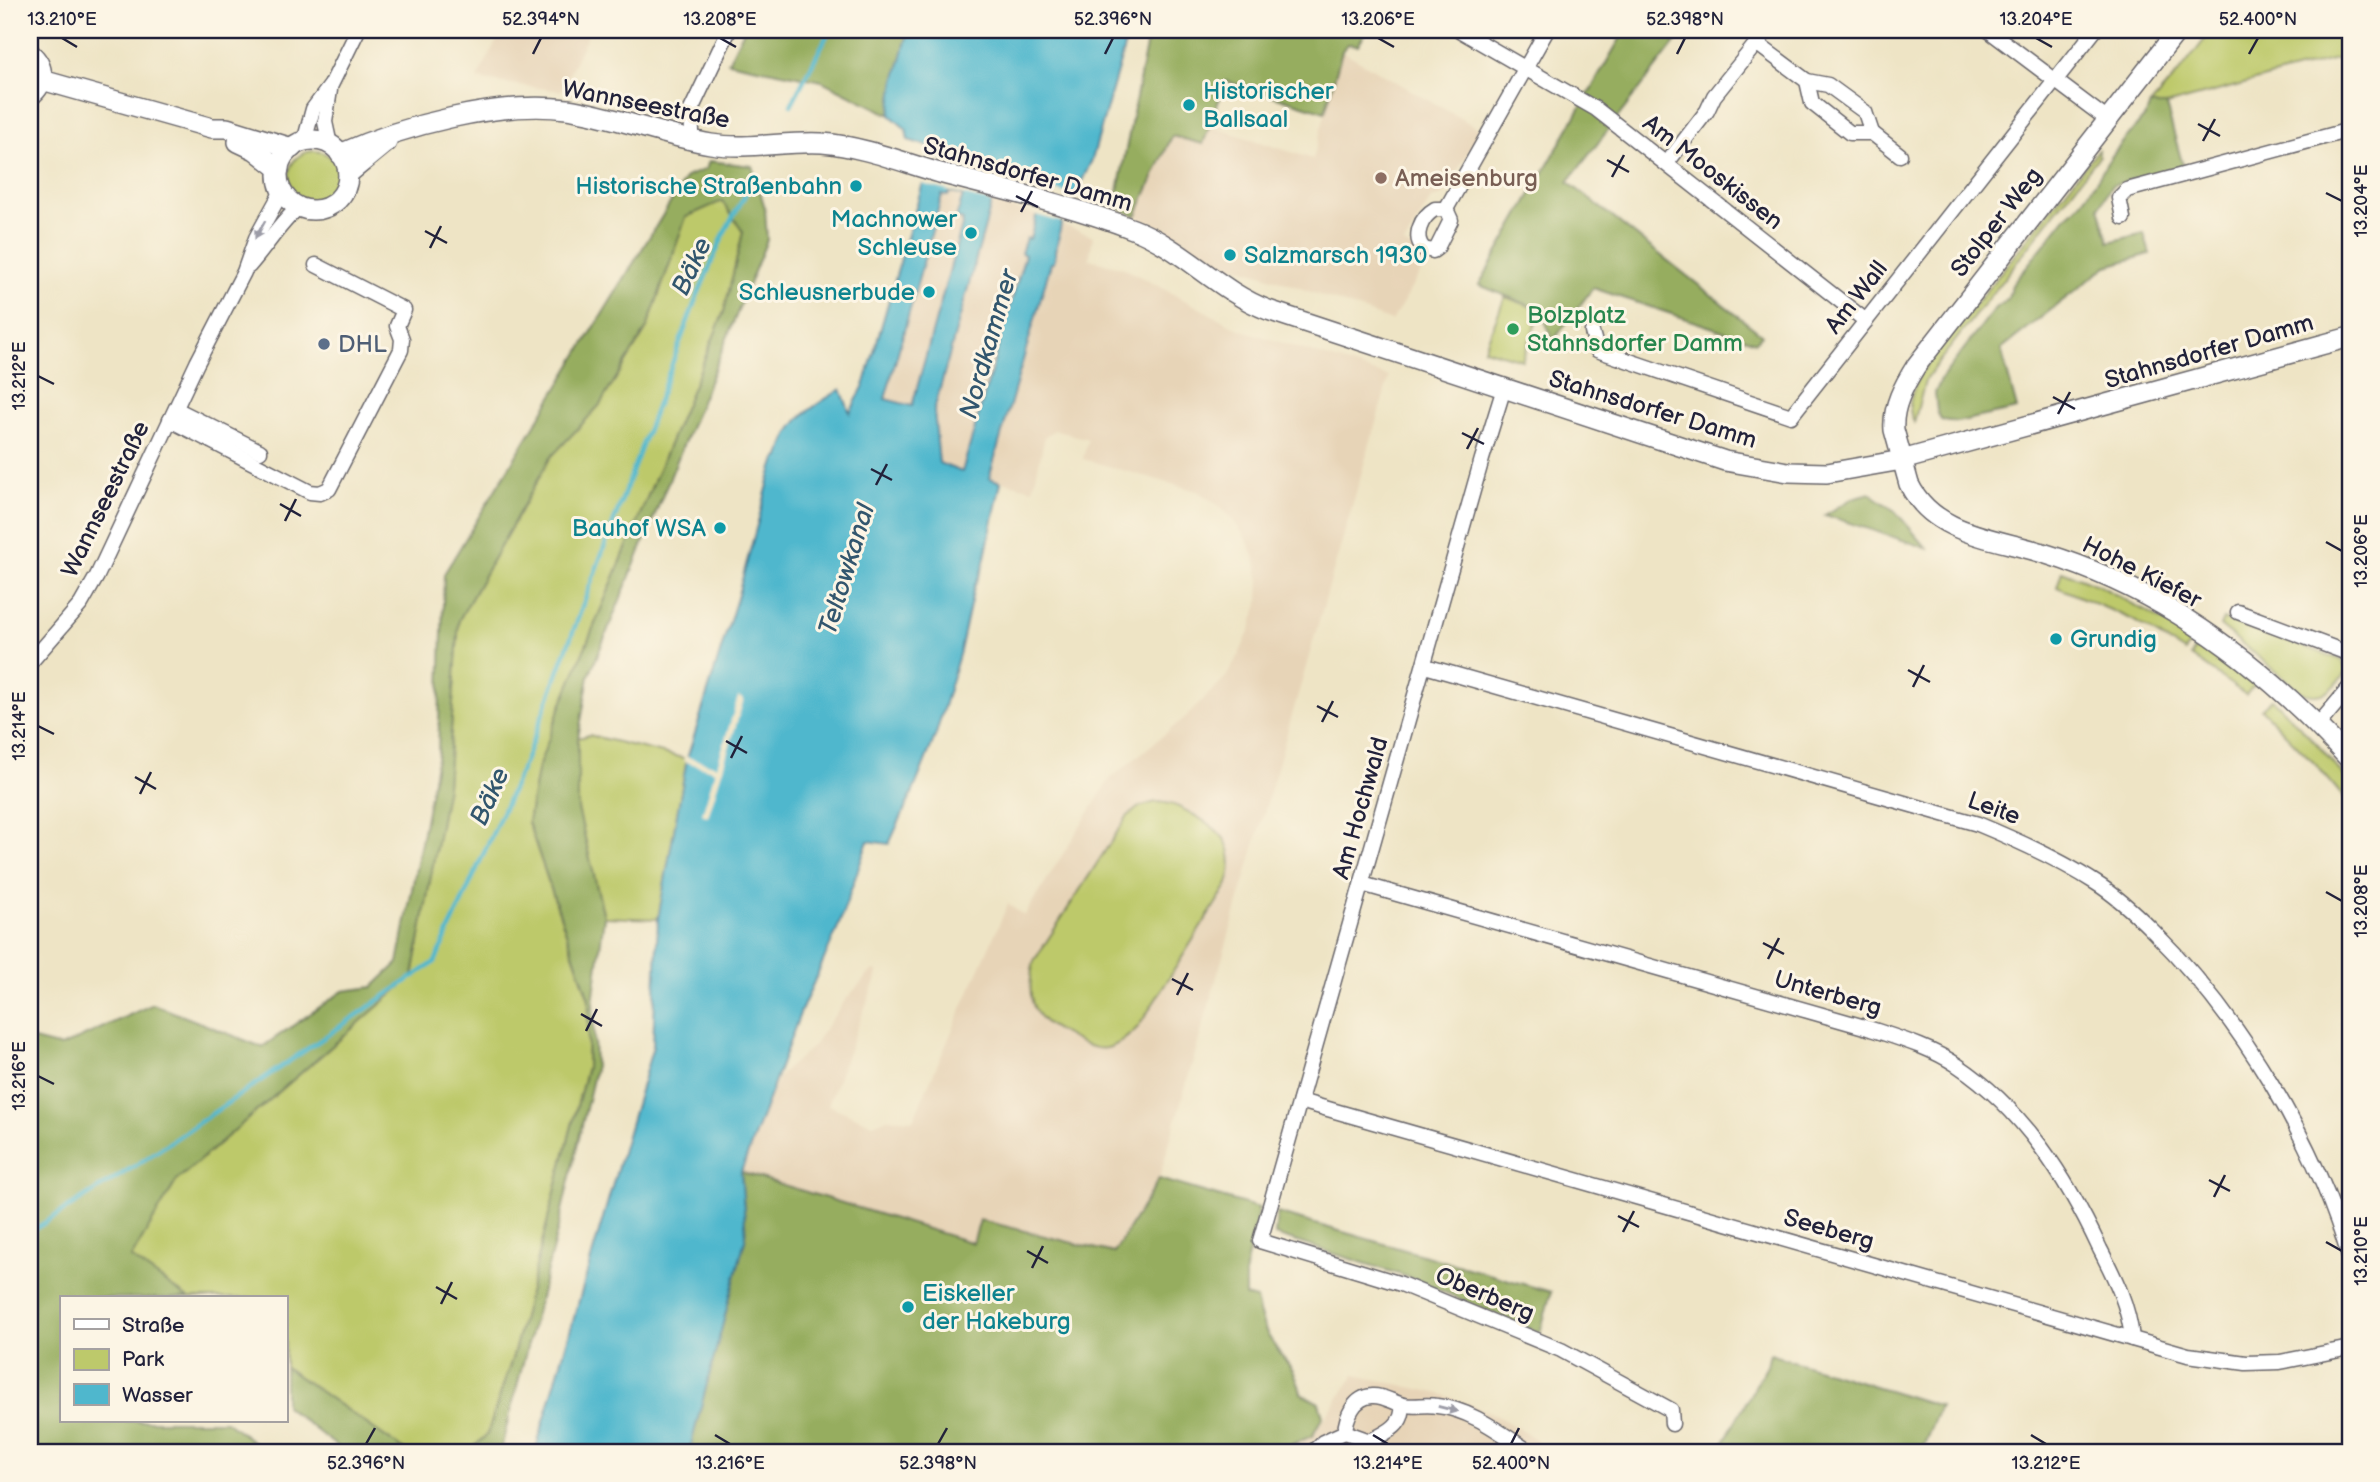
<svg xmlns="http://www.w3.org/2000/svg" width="2380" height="1482" viewBox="0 0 2380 1482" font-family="'Balsamiq Sans',sans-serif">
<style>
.built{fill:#e7d4b7}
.green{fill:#bdc96b;stroke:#707653;stroke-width:2}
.forest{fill:#96ad5f;stroke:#5c684d;stroke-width:2}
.water{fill:#4fb7cd;stroke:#386c84;stroke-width:2;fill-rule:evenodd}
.pier{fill:#eee4c5}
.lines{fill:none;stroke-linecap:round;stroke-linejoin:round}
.stream{stroke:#4fb7cd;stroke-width:4.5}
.street-casing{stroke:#69666b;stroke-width:17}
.secondary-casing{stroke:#69666b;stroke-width:22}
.street{stroke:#fff;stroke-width:14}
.secondary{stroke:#fff;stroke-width:19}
.oneway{fill:#9c9ca7}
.ticks{fill:none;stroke:#22223b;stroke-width:2.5}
.culture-dot{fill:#0f9aa8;stroke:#fcf5e5;stroke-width:2.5}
.education-dot{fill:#8d6e63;stroke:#fcf5e5;stroke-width:2.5}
.leisure-dot{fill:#2e9e5b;stroke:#fcf5e5;stroke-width:2.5}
.service-dot{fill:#5c6f8a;stroke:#fcf5e5;stroke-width:2.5}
.labels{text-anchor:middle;stroke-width:6;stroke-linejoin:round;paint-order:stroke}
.culture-label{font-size:24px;fill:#0d838f;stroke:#fcf5e5;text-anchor:start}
.street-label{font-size:24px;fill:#22223b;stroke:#fcf5e5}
.education-label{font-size:24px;fill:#785e54;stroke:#fcf5e5;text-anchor:start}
.leisure-label{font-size:24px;fill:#27864d;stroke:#fcf5e5;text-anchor:start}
.service-label{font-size:24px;fill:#4e5e75;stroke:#fcf5e5;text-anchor:start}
.water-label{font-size:26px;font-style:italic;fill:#32566e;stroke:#fcf5e5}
.neatline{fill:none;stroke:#22223b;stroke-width:2.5}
.ticks-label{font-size:18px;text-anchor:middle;fill:#22223b}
</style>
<rect width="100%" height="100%" fill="#fcf5e5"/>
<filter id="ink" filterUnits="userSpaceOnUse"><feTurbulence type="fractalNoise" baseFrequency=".0143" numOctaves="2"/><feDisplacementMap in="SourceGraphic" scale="14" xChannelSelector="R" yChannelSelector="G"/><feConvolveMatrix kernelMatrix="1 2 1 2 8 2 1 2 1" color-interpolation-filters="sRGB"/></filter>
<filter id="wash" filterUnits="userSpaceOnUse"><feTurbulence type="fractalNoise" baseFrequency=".00686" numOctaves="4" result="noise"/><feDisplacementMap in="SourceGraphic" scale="28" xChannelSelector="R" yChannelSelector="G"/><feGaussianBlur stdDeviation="1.57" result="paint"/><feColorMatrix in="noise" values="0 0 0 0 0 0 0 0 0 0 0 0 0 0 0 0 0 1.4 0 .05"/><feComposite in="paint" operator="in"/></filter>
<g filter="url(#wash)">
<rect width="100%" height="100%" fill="#eee4c5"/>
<g class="built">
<path d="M502,30H590L561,91L477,79Z"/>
<path d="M1342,51L1481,130L1443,196L1431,199L1404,244L1428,259L1392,321L1258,273L1207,259L1191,245L1162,227L1136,216L1172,135L1203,144L1209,126L1313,159Z"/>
<path d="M950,192L963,196L956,218L963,220L912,406L884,399L942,195Z"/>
<path d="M992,200L1037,212L1029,239H1026L1021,252L1026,254L963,472L939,463L934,410Z"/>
<path d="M1061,224L1093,236L1089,259L1124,268L1239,329L1389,377L1159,1179L1114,1253L981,1220L973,1243L741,1172L778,1077L813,1046L846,999L873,970L878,973L828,1105L873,1124L888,1118L913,1120L1008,904L1024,916L1110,779L1187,716L1226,677L1238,657L1252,625L1259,599L1260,581L1256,562L1246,538L1232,519L1221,507L1197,491L1083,459L1088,439L1055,430L1045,436L1033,489L989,478L1051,263L1054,262Z"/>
<path d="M1355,1375L1441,1394L1492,1413L1531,1436L1552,1452H1274L1312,1436Z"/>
</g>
<g class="green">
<path d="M2212,30H2350V55L2166,105H2150L2182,69Z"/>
<path d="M2098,150L2099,156L1934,368L1925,381L1914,422C1905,406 1913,390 1920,374Z"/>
<circle cx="314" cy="176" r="25"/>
<path d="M722,200L743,232L724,312L558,713L537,772L528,822L589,1000L587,1067L513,1356L487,1435L469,1452H407L285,1367V1298H188L130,1258L177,1180L413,976L447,786L459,620L550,458L599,406L647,328L686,217Z"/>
<path d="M1505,297L1541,310L1522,360L1484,349Z"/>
<path d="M2062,571L2100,586L2194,638L2185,652L2131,619L2057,587Z"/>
<path d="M2223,619L2342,660L2347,672C2334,688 2325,700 2303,693L2220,626Z"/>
<path d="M2199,642L2255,684L2246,695L2191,656Z"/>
<path d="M2272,699L2316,743L2350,783V805L2319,768L2261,709Z"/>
<path d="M589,735L687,759L658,919L604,917L578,809V738Z"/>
<path d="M1156,802C1171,802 1179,807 1192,814C1225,832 1237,846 1228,884L1139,1026C1113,1053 1099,1055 1068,1036C1061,1032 1051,1028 1045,1022C1027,1007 1029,981 1034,961L1127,817L1139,807Z"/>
</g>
<g class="forest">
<path d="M744,30H909L894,85L890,115L822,81L728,62Z"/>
<path d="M1149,30H1367L1358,45L1347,44L1342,51L1325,112L1226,81L1203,144L1172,136L1136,216L1115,207Z"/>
<path d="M1625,30H1685L1568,182L1762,335L1756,342L1593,288L1553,341L1541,310L1479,285Z"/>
<path d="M2150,105H2166L2183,166L2112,185L2099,207L2109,242L2144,233L2150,254L2107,266L2001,349L2017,409L1957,422L1941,420L1937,411L1935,393L1942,378L1995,308C2006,303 2009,297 2012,285L2066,217C2084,203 2093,186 2104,168C2115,149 2132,132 2146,115Z"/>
<path d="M709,161L752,166L765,208L767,240L589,676L578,738V809L604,917L593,1003L595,1070L557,1232L500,1452H465L469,1451L487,1435L513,1356L587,1067L589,999L528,822L537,771L558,713L724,312L743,232L722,201L686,217L647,328L599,406L550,458L459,620L447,786L413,976L177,1180L131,1258L188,1298H61V1421H226L267,1452H30V1039L61,1047L153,1004L262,1047L343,991L373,987L398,963L438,753L444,574L686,177L706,169Z"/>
<path d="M1870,493L1895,511L1927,548L1825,515L1853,498Z"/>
<path d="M741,1172L973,1243L980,1220L1114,1253L1159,1179L1259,1208L1245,1269V1296L1256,1299C1259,1315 1264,1331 1274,1345C1288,1366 1295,1367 1301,1393L1319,1403L1323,1416L1312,1436L1274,1452H689L746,1236Z"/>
<path d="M1277,1213L1551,1292L1540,1333L1411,1278L1275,1235Z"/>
<path d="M1770,1354L1940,1406L1921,1452H1718L1767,1365Z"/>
<path d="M285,1367L407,1452H344L285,1406Z"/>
</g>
<path class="water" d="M909,30H1129L1092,160L1061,224L1054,262L1051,263L989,478L1001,482L983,567L974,587L960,651L936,734L914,789L889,844L868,841L837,930L801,1011L741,1172L746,1236L689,1452H535L653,1046L658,919L687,759L737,598L771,474L776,459L780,457C789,418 810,409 841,389L850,413L865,383L933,148L908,140L906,129L890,115L894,85ZM950,192L963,196L956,218L963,220L962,225L912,406L885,399L942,195L948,196ZM992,201L1037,213L1030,239L1026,238L1021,253L1025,255L962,472L939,463L934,410Z"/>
<g class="pier">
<path d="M927,155L955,163L961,160L970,162L975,168L1077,196L1065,223L919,183Z"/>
<path d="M738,697L744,699L708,817L702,814L715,771L683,761L684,758V756L717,766Z"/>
</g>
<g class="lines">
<g class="stream">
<path d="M791,105L830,30"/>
<path d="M30,1232L141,1162L435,962L526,759L696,299L726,229L748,190"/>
</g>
</g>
</g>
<g filter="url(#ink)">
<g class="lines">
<g class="street-casing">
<g id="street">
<path d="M1459,30L1596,109L1866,321"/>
<path d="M1988,30L2108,120"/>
<path d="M1756,43L1807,81L1812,103L1850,133H1872L1900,155"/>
<path d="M1807,81L1828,85L1865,112L1872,133"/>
<path d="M330,90L325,122L330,145"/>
<path d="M689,139L692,131L691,110L729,30"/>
<path d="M304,142L313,109L331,85L358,30"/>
<path d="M1667,163L1707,111L1714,96L1767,30"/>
<path d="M1435,209H1446L1451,220L1437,248L1433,251L1424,249C1412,237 1421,217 1435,209Z"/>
<path d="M1446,209L1547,30"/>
<path d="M2123,218L2119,198L2127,190L2350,130"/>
<path d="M249,266C267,246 279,224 299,207"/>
<path d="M1592,332L1597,350L1791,416L2095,30"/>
<path d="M1504,388L1482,459L1260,1241L1401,1284L1561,1350L1671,1410L1672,1424"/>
<path d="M176,409L260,451"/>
<path d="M170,420L310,492L320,493L329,489L401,350L402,339L397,326L404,310L316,265"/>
<path d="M2238,612L2350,654"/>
<path d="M30,663L81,604L97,576L197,363L244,272L256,238L282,191"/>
<path d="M1425,666L1978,824C2019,841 2059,859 2096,883C2117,896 2136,914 2153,931C2240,1017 2316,1142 2350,1260"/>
<path d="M2318,725L2350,687"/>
<path d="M1362,884L1868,1028C1898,1038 1930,1047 1957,1065C2023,1109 2067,1178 2100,1249C2115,1278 2129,1306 2132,1339"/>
<path d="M1300,1101L2188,1355L2246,1363L2280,1362L2350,1348"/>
<path d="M1345,1432L1370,1441C1386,1433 1405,1425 1402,1405"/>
<path d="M1313,1452L1323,1442L1345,1432C1346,1417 1354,1397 1372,1396C1383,1395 1394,1403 1404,1405C1415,1407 1426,1404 1437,1406C1471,1409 1502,1434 1530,1452"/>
</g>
</g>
<g class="secondary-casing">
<g id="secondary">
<path d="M2178,30L1916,366C1904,385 1892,407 1894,430L1909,484C1934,536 1998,538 2046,554C2166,591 2267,668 2350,760"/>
<path d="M30,53C45,66 46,84 30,96"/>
<path d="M42,80L212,128H227L292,148"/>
<circle cx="313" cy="175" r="35"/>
<path d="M238,142L255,150L279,169"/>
<path d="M340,154C402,126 499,100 567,109C615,116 662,136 711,144C748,150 784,141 822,143C861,146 902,162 940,173C1004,190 1070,205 1133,229C1183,248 1218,291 1268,310L1725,461L1788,472L1827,473L1902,460L2350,337"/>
<path d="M348,174L387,142"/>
</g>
</g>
<use href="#street" class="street"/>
<use href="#secondary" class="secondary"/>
</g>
<defs><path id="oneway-solid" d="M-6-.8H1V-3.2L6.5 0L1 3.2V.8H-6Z" transform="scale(1.75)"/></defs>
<g class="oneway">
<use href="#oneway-solid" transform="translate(260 230) rotate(119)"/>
<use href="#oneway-solid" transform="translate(1448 1409) rotate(14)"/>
</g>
</g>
<path class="ticks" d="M62,38L77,47M720,38L736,47M1378,38L1394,47M2036,38L2052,47M533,54L541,38M1105,54L1113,38M1677,54L1685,38M2249,54L2258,38M2198,124L2220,136M2203,141L2215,119M1607,160L1629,172M1612,177L1624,155M2326,193L2342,201M1016,196L1038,207M1021,212L1032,191M425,231L447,243M430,248L441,226M38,376L54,384M2053,397L2075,409M2058,414L2070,392M1462,433L1484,444M1467,449L1478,428M871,469L892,480M876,485L887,464M280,504L301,516M285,521L296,499M2326,542L2342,551M1908,670L1930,682M1913,687L1924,665M1317,706L1338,717M1322,722L1333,701M38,726L54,734M726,741L747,753M731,758L742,736M135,777L156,789M140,794L151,772M2326,892L2342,901M1763,943L1784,954M1768,959L1779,938M1172,979L1193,990M1177,995L1188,973M581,1014L602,1026M586,1031L597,1009M38,1076L54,1084M2209,1180L2230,1191M2214,1197L2225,1175M1618,1216L1639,1227M1623,1232L1634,1211M2326,1242L2342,1251M1027,1251L1048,1263M1032,1268L1043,1246M436,1287L457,1299M441,1304L452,1282M715,1435L730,1444M1373,1435L1388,1444M2031,1435L2046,1444M366,1444L375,1428M938,1444L947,1428M1511,1444L1519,1428"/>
<g class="culture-dot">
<circle cx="1189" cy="105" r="7"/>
<circle cx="856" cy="186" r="7"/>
<circle cx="971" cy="233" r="7"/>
<circle cx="1230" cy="255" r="7"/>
<circle cx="929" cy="292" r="7"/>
<circle cx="720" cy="528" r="7"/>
<circle cx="2056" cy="639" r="7"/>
<circle cx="908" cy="1307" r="7"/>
</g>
<circle class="education-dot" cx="1381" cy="178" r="7"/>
<circle class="leisure-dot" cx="1513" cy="329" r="7"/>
<circle class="service-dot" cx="324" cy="344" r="7"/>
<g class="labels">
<g class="culture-label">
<text x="1203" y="99">Historischer<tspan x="1203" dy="28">Ballsaal</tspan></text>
<text x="842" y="194" text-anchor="end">Historische Straßenbahn</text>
<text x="957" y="227" text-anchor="end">Machnower<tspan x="957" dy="28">Schleuse</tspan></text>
<text x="1244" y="263">Salzmarsch 1930</text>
<text x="915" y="300" text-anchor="end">Schleusnerbude</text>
<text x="706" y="536" text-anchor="end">Bauhof WSA</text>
<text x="2070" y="647">Grundig</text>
<text x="922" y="1301">Eiskeller<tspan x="922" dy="28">der Hakeburg</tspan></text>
</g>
<g class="street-label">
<text transform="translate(646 104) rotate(11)" y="8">Wannseestraße</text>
<text transform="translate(1713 172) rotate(38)" y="8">Am Mooskissen</text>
<text transform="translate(1028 174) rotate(16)" y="8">Stahnsdorfer Damm</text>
<text transform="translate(1996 222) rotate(-52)" y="8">Stolper Weg</text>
<text transform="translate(1856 297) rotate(-52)" y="8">Am Wall</text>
<text transform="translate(2209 351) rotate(-16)" y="8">Stahnsdorfer Damm</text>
<text transform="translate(1653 409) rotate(17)" y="8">Stahnsdorfer Damm</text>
<text transform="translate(105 499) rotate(-64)" y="8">Wannseestraße</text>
<text transform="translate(2142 572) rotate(27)" y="8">Hohe Kiefer</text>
<text transform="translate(1360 808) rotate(-74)" y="8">Am Hochwald</text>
<text transform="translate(1994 808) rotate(20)" y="8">Leite</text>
<text transform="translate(1828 993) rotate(16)" y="8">Unterberg</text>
<text transform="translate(1829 1229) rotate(16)" y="8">Seeberg</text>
<text transform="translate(1485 1294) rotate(23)" y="8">Oberberg</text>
</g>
<g class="education-label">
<text x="1395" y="186">Ameisenburg</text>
</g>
<g class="leisure-label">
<text x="1527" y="323">Bolzplatz<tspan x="1527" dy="28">Stahnsdorfer Damm</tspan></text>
</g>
<g class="service-label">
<text x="338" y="352">DHL</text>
</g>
<g class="water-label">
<text transform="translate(691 266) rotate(-65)" y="9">Bäke</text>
<text transform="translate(988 344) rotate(-74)" y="9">Nordkammer</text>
<text transform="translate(846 569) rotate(-73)" y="9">Teltowkanal</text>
<text transform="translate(489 796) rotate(-66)" y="9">Bäke</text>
</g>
</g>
<rect width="2380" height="1482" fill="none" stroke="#fcf5e5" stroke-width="77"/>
<rect x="60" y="1296" width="228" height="126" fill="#fcf5e5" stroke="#a5a1a1" stroke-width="2"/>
<rect x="74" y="1319" width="35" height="10" fill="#ffffff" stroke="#a5a1a1" stroke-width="2"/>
<text x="122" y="1332" font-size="21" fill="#22223b">Straße</text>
<rect x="74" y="1349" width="35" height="21" fill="#bdc96b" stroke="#a5a1a1" stroke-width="2"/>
<text x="122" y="1366" font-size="21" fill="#22223b">Park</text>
<rect x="74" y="1384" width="35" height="21" fill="#4fb7cd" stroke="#a5a1a1" stroke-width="2"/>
<text x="122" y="1402" font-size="21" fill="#22223b">Wasser</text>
<rect x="38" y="38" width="2304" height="1406" class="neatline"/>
<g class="ticks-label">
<text x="62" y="25">13.210°E</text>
<text x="541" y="25">52.394°N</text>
<text x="720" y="25">13.208°E</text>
<text x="1113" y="25">52.396°N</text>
<text x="1378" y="25">13.206°E</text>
<text x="1685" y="25">52.398°N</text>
<text x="2036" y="25">13.204°E</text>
<text x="2258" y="25">52.400°N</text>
<text transform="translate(2361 201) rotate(-90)" y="6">13.204°E</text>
<text transform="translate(19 376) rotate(-90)" y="6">13.212°E</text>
<text transform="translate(2361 551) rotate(-90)" y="6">13.206°E</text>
<text transform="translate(19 726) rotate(-90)" y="6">13.214°E</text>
<text transform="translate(2361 901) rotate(-90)" y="6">13.208°E</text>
<text transform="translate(19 1076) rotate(-90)" y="6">13.216°E</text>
<text transform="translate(2361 1251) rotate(-90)" y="6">13.210°E</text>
<text x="366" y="1469">52.396°N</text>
<text x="730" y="1469">13.216°E</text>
<text x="938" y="1469">52.398°N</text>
<text x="1388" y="1469">13.214°E</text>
<text x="1511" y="1469">52.400°N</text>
<text x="2046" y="1469">13.212°E</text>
</g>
</svg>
